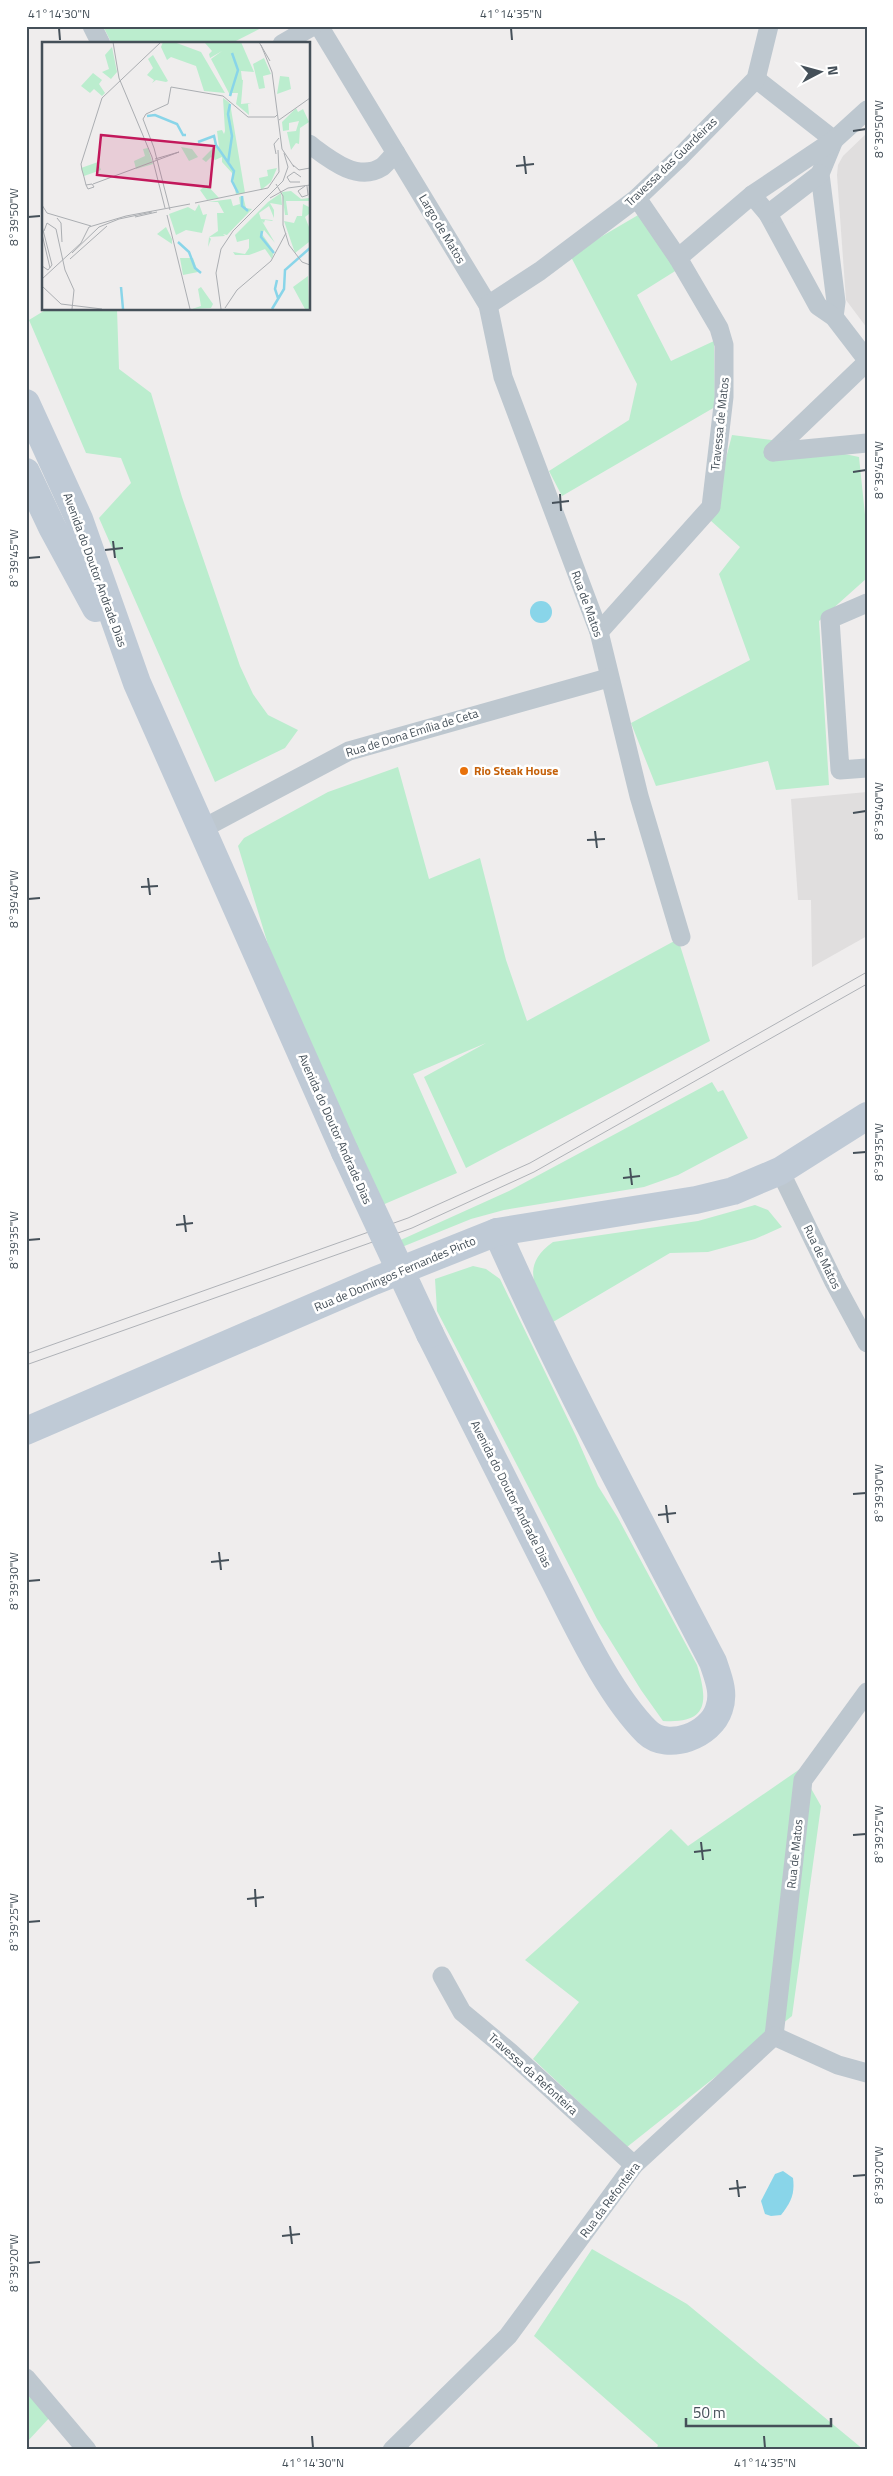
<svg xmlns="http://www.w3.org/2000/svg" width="893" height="2476" viewBox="0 0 893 2476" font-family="'Titillium Web',sans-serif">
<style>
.education{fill:#e0dede}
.green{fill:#bbedce}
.water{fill:#89d5e9}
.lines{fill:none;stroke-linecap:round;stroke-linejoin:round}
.street{stroke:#bdc7cf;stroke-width:19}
.secondary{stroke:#bfcad6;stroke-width:28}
.tram{stroke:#afb2b7;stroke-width:1}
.secondary-bridge{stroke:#bfcad6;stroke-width:28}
.ticks{fill:none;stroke:#455059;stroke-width:2}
.food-dot{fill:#e8710a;stroke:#fff;stroke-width:2}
.labels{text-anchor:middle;stroke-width:5;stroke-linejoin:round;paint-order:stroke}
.street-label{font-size:12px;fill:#455059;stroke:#fff}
.food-label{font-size:12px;font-weight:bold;fill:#c56008;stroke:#fff;text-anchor:start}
.inset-river{fill:none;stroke:#89d5e9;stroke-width:2.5}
.inset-road{fill:none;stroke:#abaeb2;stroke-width:1}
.view{fill:#c2185b;fill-opacity:0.15;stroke:#c2185b;stroke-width:2.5}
.inset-edge{fill:none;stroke:#455059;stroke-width:2.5}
.neatline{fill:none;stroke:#455059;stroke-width:2}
.ticks-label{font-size:12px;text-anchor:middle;fill:#455059}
</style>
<rect width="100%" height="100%" fill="#efeded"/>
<g class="education">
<path d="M867,133V328L846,300L837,175L838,165L843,156Z"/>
<path d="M867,792V936L812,967L811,900H798L791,799Z"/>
</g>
<g class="green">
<path d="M103,26H265L230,44H112Z"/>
<path d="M645,211L680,268L637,295L671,361L714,341L715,407L562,496L549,471L629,420L637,384L570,255Z"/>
<path d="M47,309H117L119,369L151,393L182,497L240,666L253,694L268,715L298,730L285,748L215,782L99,518L131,483L121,458L86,453L29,320Z"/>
<path d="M732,435L787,442L859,457L867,534V578L819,621L829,785L776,790L768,761L656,786L631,723L750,660L719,574L740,547L710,520Z"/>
<path d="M398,767L429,879L480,858L506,960L527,1021L678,939L710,1041L466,1168L424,1077L486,1043L413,1074L457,1173L380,1206L280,984L238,846L244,838L328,792Z"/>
<path d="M712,1082L718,1092L723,1090L748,1138L678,1175L644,1187L504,1210L471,1219L397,1249L394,1243L509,1191Z"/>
<path d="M755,1205L768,1210L782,1227L755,1239L708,1252L670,1253L553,1322C538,1291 517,1268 553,1242L698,1221Z"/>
<path d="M473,1266L486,1269L500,1279L576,1436L598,1486L618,1518L697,1665C708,1701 709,1724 663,1721L641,1690L597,1619L437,1311L435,1279Z"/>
<path d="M800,1769L821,1806L792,2016L627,2147L533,2059L579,2002L525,1960L671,1829L688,1846Z"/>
<path d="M592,2249L687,2304L864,2450H656L658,2445L534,2336Z"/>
<path d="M26,2388L52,2415L26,2443Z"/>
</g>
<g class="water">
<circle cx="541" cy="612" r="11"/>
<path d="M783,2171L793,2178C795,2194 791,2202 781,2215L771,2216L765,2214L761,2201L775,2174Z"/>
</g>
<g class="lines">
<g class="street">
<path d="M92,26L101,44"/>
<path d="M319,26L488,305L503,377L599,632L639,796L681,937"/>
<path d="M282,44L313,26"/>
<path d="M756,79L834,140"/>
<path d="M834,140L820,174L836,302L834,317"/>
<path d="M309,144C328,158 357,183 382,167C387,163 391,157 396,153"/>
<path d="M752,195L768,214L818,306L834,317L867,360"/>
<path d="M768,214L820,174"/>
<path d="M678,258L752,195L834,140L867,110"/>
<path d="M488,305L540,271L637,198L679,158L756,79L769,26"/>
<path d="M773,452L867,362"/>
<path d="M773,452L867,443"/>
<path d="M867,603L830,619L840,770L867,768"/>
<path d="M599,632L711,507L724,397V345L719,328L678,258L637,198"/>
<path d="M200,830L349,751L608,678"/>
<path d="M780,1171L834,1282L867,1343"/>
<path d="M442,1976L462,2012L510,2052L634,2165"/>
<path d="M774,2036L803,1780L867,1692"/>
<path d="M774,2036L838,2065L867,2073"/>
<path d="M26,2378L87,2450"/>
<path d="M392,2450L508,2336L634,2165L774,2036"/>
</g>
<g class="secondary">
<path d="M26,403L79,519L137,683L345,1152"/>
<path d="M26,472L52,527L96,608"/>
<path d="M430,1334C470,1413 509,1491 549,1570C575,1620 607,1692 647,1732C668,1752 711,1735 719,1709C725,1693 718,1677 713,1662C639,1519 562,1379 497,1232"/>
<path d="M26,1431L374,1281L497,1232L696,1200L733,1191L780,1171L867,1116"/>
</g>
<g class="tram">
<path d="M26,1354L408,1218L530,1163L867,972"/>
<path d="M26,1365L412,1228L534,1172L867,984"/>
</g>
<path class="secondary-bridge" d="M345,1152L430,1334"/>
</g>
<path class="ticks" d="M59,28L60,40M511,28L512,40M853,131L866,129M524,156L526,174M516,166L534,164M28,217L40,216M853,472L866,470M560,494L561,511M552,503L569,501M113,541L115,558M105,550L123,548M28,558L40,557M853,813L866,811M595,831L597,848M587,840L605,839M148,878L150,895M141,887L158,886M28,899L40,898M853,1153L866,1152M630,1168L632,1185M623,1178L640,1176M184,1215L186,1232M176,1225L193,1223M28,1240L40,1239M853,1494L866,1493M666,1505L668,1523M658,1515L676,1513M219,1552L221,1570M211,1562L229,1560M28,1581L40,1580M853,1835L866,1834M701,1842L703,1860M694,1852L711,1850M255,1889L256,1907M247,1899L264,1897M28,1922L40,1921M853,2176L866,2175M737,2180L739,2197M729,2189L746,2187M290,2226L292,2244M282,2236L300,2234M28,2263L40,2262M312,2436L313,2448M764,2436L765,2448"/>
<circle class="food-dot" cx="464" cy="771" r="5"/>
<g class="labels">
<g class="street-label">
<text transform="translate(671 162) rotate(-44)" y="4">Travessa das Guardeiras</text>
<text transform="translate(442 229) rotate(59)" y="4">Largo de Matos</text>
<text transform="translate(720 424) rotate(-84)" y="4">Travessa de Matos</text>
<text transform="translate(95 570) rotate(70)" y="4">Avenida do Doutor Andrade Dias</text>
<text transform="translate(587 604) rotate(70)" y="4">Rua de Matos</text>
<text transform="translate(412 733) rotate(-17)" y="4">Rua de Dona Emília de Ceta</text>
<text transform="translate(335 1129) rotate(66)" y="4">Avenida do Doutor Andrade Dias</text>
<text transform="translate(822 1257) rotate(64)" y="4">Rua de Matos</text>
<text transform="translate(395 1274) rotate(-23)" y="4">Rua de Domingos Fernandes Pinto</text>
<text transform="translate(511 1494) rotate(63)" y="4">Avenida do Doutor Andrade Dias</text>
<text transform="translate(795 1854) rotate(-84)" y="4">Rua de Matos</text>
<text transform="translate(533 2074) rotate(42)" y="4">Travessa da Refonteira</text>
<text transform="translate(610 2200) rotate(-53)" y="4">Rua da Refonteira</text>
</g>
<g class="food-label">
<text x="474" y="775">Rio Steak House</text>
</g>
</g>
<g transform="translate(42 42)">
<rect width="268" height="268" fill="#efeded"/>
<path d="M121,0H132L159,10L183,51L162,49L154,24L129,15L125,18L119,5ZM199,0L212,30L199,29L200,38L197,37L201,38L199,62L209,61L206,62L207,73L194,62L196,51H190L189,55L169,17L180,9L168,16L167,12L170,9L163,1ZM70,5L75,30L69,37L60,30L67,27L63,13ZM111,13L126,39L124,40L114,38L110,41L112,38L105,33L111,26L106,17ZM222,16L229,32L221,34L223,46L217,47L211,22ZM51,31L60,38L57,42L63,51L60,54L52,47L48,51L39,44ZM238,34L247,35L249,47L235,52ZM181,56L188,61L203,151L194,153L190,131L180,120V115L173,118L169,115L164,120L160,117L172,105H177L175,89L180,88L182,92L183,89ZM254,66L256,70L261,67L267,80L258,86L257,102L254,101L249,108L245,90L254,89L257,79L247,81V88L241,89L240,80ZM139,105L150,107L156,115L147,119ZM106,106L111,122L94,127L92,119L103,114L101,107ZM56,120L59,128L42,134L39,126ZM235,126L229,140L219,148L217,136L226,134L225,128ZM165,143L177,156L165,158L158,148ZM249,149L259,157L267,156V159H244L246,173H243L240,150ZM239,151L240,163L228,161L232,168V176L227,164L217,171L219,177L230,178L231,179L223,178L222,181L220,179L233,201L222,188L220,192L232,209L230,217L223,207L207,213H193L191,210L203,212L207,206V197L195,200L193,193L226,160ZM201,154L204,166L210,167L185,193L181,192L183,194L167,195L169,197L166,205L167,195L176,189L175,171H182L176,160H166L189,157L191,164L198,162L197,155ZM157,162L161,173L165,172L160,191L144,188L134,193L127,172L146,165L153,169ZM261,162L267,165V172L263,175L267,185V200L253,211L242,179L252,181L255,174H260ZM124,185L130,197V202L115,192ZM138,216H151L156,230L141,233ZM266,234L267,267H263L251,245ZM159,245L171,262L169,266L150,267L159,264L156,247Z" fill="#bbedce"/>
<path class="inset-river" d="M188,54L196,28L190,11M105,74L113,73L135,82L141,93H144M156,100L172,94L174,103L192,129L190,139L196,151M186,121L190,94L186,72L188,62M200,154V164L206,169M220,189L219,195L232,211M136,200L147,210L153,226L159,231M235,238L233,247L236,256M79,245L81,267M230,267L242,247L243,228L268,206"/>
<path class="inset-road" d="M71,0L77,36L110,115L123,166M217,0L228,19M219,3L230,30L240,107L252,125M237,78L268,56M234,112L232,102L237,96M251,123L257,128L268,126M258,140H248L245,135L252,130L259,135M51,142L137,110L113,117M234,142L241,154V183L247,203L260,220L268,223M44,143L50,142L52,145L46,147L44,143L42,135L40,128L39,122L60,56L119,0M263,144L256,149L260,155L266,153L265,144M228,156L246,146L268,143M153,161L226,146L237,130L236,108M0,163L5,171L49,184M128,168L112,106L101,77L104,72L126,62L129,45L181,54L206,75H233L236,72M125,173L148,267M93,175L115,170M15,176L19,181L20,200M0,184L10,223L6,228L0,224M2,189L5,181L14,187L23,228L32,248L30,267M0,192L8,226M30,211L57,185L77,177L110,170M28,217L65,184M0,237L39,201L47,185L84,174L148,162M0,244L19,262L60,267M183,266L195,248L229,219L244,191M179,267L174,231L179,207L191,189L241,139L246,125L242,111"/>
<path class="view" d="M59,93L172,104L168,145L55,133Z"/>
<rect width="268" height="268" class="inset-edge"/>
</g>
<rect width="893" height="2476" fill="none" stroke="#ffffff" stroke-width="55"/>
<g transform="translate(820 72) rotate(84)" stroke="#ffffff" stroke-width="4" paint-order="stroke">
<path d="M0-4L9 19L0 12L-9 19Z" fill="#455059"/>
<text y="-8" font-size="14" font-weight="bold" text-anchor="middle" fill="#455059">N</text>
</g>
<path d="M686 2418v8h145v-8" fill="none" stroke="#455059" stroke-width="2.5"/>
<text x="693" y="2418" font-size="15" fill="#455059" stroke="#ffffff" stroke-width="4" paint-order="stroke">50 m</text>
<rect x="28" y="28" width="838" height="2420" class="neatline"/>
<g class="ticks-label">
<text x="59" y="18">41°14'30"N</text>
<text x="511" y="18">41°14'35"N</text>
<text transform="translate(879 129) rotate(-90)" y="4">8°39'50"W</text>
<text transform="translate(14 217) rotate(-90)" y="4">8°39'50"W</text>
<text transform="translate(879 470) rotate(-90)" y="4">8°39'45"W</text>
<text transform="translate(14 558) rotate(-90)" y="4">8°39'45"W</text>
<text transform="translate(879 811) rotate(-90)" y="4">8°39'40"W</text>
<text transform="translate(14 899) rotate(-90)" y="4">8°39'40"W</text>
<text transform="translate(879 1152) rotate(-90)" y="4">8°39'35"W</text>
<text transform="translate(14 1240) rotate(-90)" y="4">8°39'35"W</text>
<text transform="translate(879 1493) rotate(-90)" y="4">8°39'30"W</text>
<text transform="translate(14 1581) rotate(-90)" y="4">8°39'30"W</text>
<text transform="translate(879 1834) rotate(-90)" y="4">8°39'25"W</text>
<text transform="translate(14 1922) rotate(-90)" y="4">8°39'25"W</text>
<text transform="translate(879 2175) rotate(-90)" y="4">8°39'20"W</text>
<text transform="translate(14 2263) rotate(-90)" y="4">8°39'20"W</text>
<text x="313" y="2467">41°14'30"N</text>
<text x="765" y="2467">41°14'35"N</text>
</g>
</svg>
